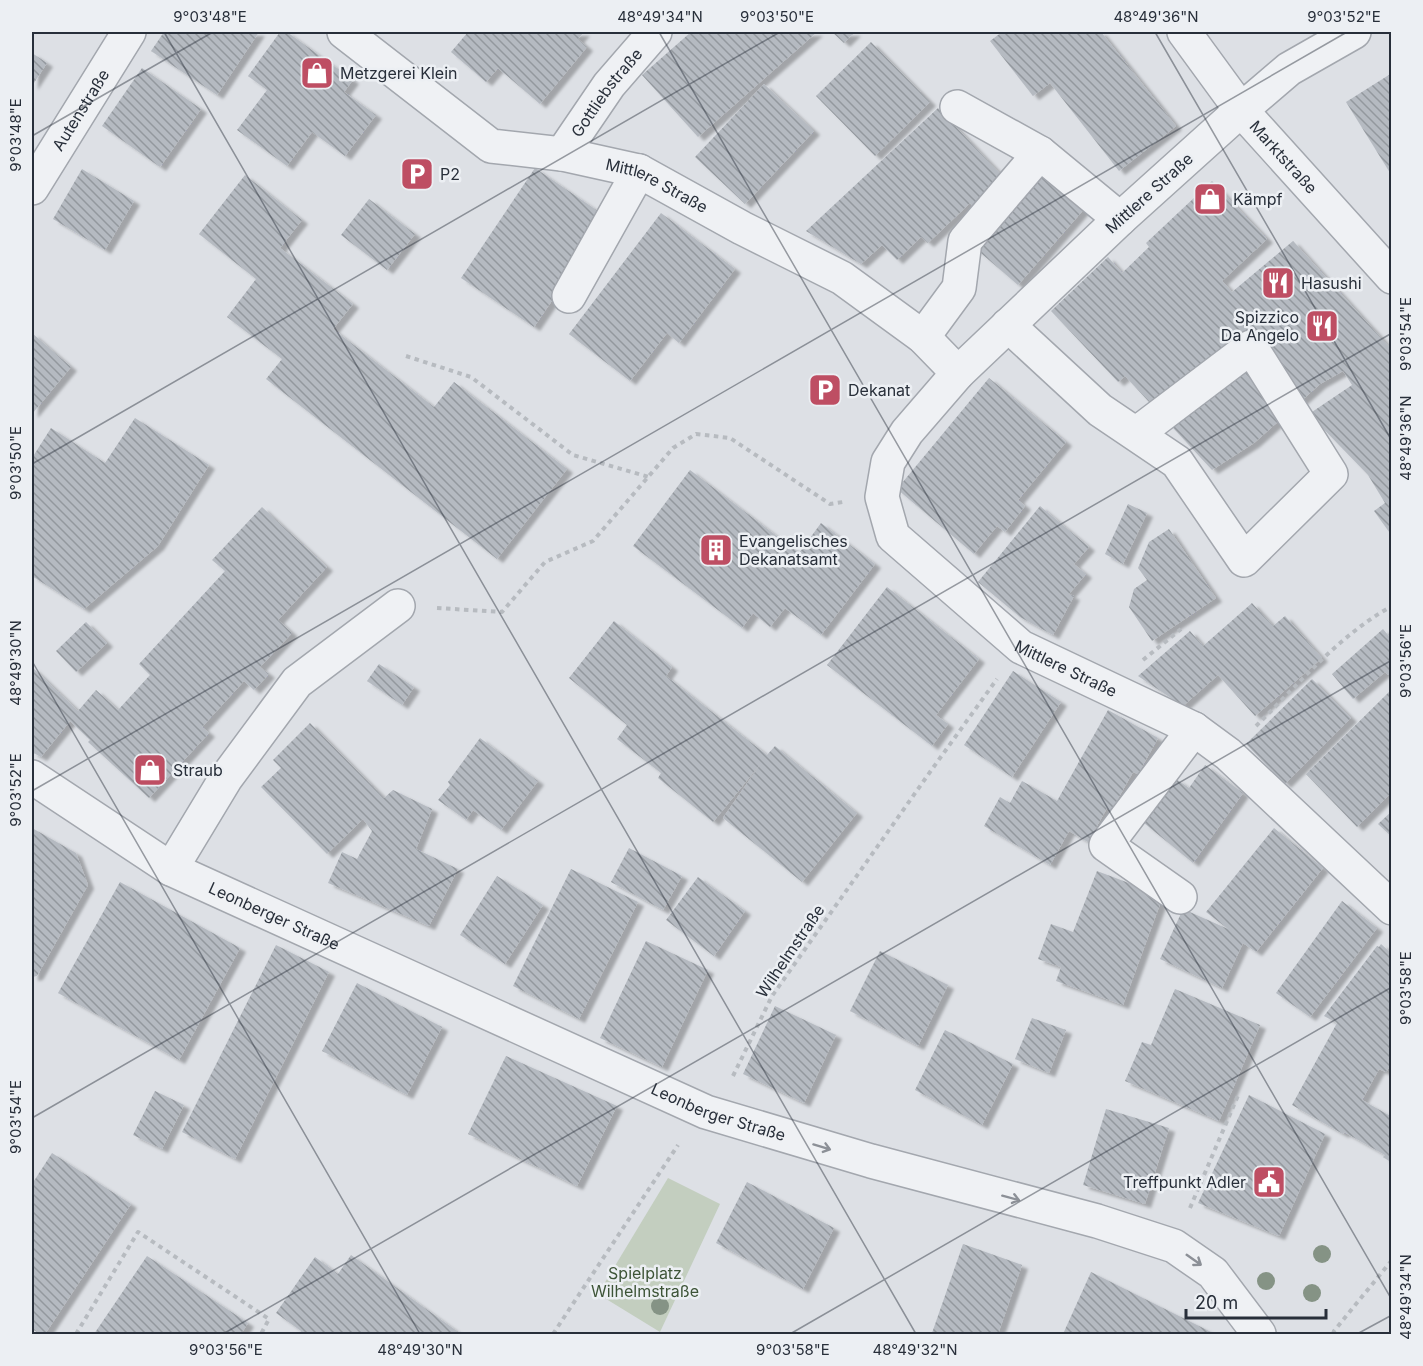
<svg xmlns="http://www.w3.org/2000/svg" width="1423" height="1366" viewBox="0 0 1423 1366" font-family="Inter,sans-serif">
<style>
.park{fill:#c3cebf}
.building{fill:url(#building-back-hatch);filter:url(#shadow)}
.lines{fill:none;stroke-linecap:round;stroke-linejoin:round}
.minor-casing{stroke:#a3a7ae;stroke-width:36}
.path{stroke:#b7bbc0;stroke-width:4;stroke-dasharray:4.5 4.5;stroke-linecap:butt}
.minor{stroke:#eff1f4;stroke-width:33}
.tree{fill:#859385}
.oneway{stroke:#8c9097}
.ticks{fill:none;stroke:#282f3a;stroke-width:1.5;stroke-opacity:0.45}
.labels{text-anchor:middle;stroke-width:5;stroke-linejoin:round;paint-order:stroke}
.poi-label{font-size:16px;fill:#282f3a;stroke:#eceff3;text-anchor:start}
.street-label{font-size:16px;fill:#282f3a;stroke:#eceff3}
.park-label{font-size:16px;fill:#3d5437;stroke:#eceff3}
.neatline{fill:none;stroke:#282f3a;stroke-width:2}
.ticks-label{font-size:15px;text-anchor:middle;fill:#282f3a}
</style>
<defs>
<pattern id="building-back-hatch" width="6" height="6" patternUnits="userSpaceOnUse" patternTransform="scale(1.5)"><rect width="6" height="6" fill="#b5bac1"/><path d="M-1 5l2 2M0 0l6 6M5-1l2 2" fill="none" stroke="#93989e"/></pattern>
<filter id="shadow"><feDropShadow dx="6" dy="4" stdDeviation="1.5" flood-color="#0004"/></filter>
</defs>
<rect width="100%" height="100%" fill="#dde0e5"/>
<path class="park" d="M668,1178L720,1204L660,1332L598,1294Z"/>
<g class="building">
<path d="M164,32H259L217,95L151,51Z"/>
<path d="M280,32H287L353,80L344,92L376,115L345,156L312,132L287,166L237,130L267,90L248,76Z"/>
<path d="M468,32H584L578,39L587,47L540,104L498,68L486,82L451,52Z"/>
<path d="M691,32H817L698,137L642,75Z"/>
<path d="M832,32H855L844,43Z"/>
<path d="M1002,32H1101L1176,126L1119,171L1050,83L1033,96L990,41Z"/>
<path d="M871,42L930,102L875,156L816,96Z"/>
<path d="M32,53L47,63L32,86Z"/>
<path d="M142,68L201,109L160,167L102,126Z"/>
<path d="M1392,73V176L1346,102Z"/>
<path d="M764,84L814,131L745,204L695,157Z"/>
<path d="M938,108L1006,180L975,209L970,203L928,243L921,237L897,260L882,245L861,264L806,231Z"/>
<path d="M535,168L608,218L534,327L461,278Z"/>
<path d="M82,169L134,201L105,250L53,219Z"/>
<path d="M1042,171L1085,208L1018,285L975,248Z"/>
<path d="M245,175L302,220L280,248L353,304L333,329L434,407L454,382L567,469L497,559L266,379L282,359L227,317L256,279L199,234Z"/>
<path d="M1212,181L1267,239L1222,281L1232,292L1293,241L1392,350V536L1374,511L1385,503L1368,475L1309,414L1352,385L1343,371L1320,384L1254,443L1212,470L1125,376L1118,382L1051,311L1108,257L1122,273L1149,247L1146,243Z"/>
<path d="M369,199L415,234L387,270L341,235Z"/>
<path d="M661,213L735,269L679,343L667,333L630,381L569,334Z"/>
<path d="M32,333L71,367L32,414Z"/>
<path d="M989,378L1066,442L1018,500L1025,506L1005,532L997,526L974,554L897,489Z"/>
<path d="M135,418L209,465L158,546L84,609L32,576V458L51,428L105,463Z"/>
<path d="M690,470L799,553L821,523L875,564L821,635L785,608L770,627L753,613L742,628L633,546Z"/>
<path d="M1128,504L1147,513L1123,564L1105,554Z"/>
<path d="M1040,506L1089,547L1074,564L1086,574L1069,594L1074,596L1053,635L1020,617L978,582Z"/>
<path d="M262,507L327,567L278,620L292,633L260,667L269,674L254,690L244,681L202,727L209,733L149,798L88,742L90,740L70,721L41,757L32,752V667L78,711L96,690L118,710L150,675L139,664L225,571L212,560Z"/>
<path d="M1169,529L1216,598L1152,641L1129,607L1134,589L1147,580L1138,568L1149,542Z"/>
<path d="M887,587L979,659L936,715L948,724L932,746L827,665Z"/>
<path d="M1252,603L1273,626L1285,616L1322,658L1255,716L1218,675L1183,706L1138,676L1190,631L1203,646Z"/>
<path d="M614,621L672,667L666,676L767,755L775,746L857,813L802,882L723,818L762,762L713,822L658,778L661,773L617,739L627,725L569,678Z"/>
<path d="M86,622L107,643L76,672L56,651Z"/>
<path d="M1383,629L1392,640V672L1388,675L1385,672L1353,699L1332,674Z"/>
<path d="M379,664L414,687L402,705L367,681Z"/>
<path d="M1013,671L1061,702L1012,777L964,745Z"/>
<path d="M1312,679L1351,718L1285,784L1246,744Z"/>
<path d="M1392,689V792L1357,827L1306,774Z"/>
<path d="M1108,710L1158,738L1138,774L1133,772L1111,811L1107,808L1088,842L1069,831L1050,865L984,826L1000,797L1010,803L1022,781L1057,801Z"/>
<path d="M310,723L384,798L393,790L432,809L416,849L458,869L429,926L328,883L342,852L357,859L372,831L363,819L327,854L261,787L281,768L273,760Z"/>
<path d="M480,738L538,781L501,830L473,810L466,820L438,800L450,785L448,782Z"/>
<path d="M1205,765L1243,793L1193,863L1144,823L1176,779L1189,788Z"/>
<path d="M1392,811V837L1378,824Z"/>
<path d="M32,828L76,853L88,885L37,976L32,977Z"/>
<path d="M1274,828L1323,868L1256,952L1243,943L1222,988L1160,959L1183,909L1228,929L1206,912Z"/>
<path d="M629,848L682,876L663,910L611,882Z"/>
<path d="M571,869L638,902L579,1019L513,986Z"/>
<path d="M1097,871L1163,896L1123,1005L1056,981L1061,967L1038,959L1051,924L1073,932Z"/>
<path d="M497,876L543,905L505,964L460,935Z"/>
<path d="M698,877L745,911L714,956L666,920Z"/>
<path d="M120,882L240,948L179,1060L58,993Z"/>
<path d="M1342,901L1377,928L1310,1017L1276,993Z"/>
<path d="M646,941L708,970L662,1067L600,1038Z"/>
<path d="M1381,944L1392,954V1063L1386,1072L1379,1069L1362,1100L1392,1117V1163L1383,1157L1385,1155L1344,1132L1343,1134L1292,1105L1337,1023L1324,1016L1377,946L1379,947Z"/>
<path d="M276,945L329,972L235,1159L182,1132Z"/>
<path d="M880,951L948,985L918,1046L850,1011Z"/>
<path d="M357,983L442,1027L407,1095L322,1051Z"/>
<path d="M1175,989L1260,1025L1219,1121L1125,1081L1142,1042L1151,1045Z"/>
<path d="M775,1006L836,1035L804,1103L743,1074Z"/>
<path d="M1032,1018L1066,1030L1049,1073L1015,1059Z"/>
<path d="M945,1030L1013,1064L982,1125L915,1090Z"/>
<path d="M506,1056L617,1106L577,1186L468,1134Z"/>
<path d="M155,1091L184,1105L162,1149L133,1135Z"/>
<path d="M1249,1095L1325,1134L1279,1236L1198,1203Z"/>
<path d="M1106,1109L1169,1128L1145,1204L1083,1185Z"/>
<path d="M52,1153L131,1204L45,1334H40L32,1329V1184Z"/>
<path d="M747,1182L834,1228L803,1289L716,1243Z"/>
<path d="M963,1244L1022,1265L998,1334L932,1333Z"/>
<path d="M351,1255L461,1334H299L301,1331L276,1313L315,1257L338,1274Z"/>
<path d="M147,1256L248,1323L241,1334H94Z"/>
<path d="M1091,1272L1211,1332L1212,1334H1063Z"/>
</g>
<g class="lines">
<g class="minor-casing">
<g id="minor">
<path id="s1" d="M344,32L491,146L562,154L639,171L742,228L842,278L923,337L958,373"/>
<path id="s2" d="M1184,32L1241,110L1392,277"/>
<path id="s3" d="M1354,32L1289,69L1241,110L1120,219L958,373L907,432L888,462L882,497L893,536L1021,647L1194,729L1228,754L1392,908"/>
<path d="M957,107L1040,153L1120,219"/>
<path id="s4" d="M562,154L609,85L655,32"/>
<path id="s5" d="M32,188L129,32"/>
<path d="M569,296L639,171"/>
<path d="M1008,325L1100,410L1177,462L1244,560L1331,474L1251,347L1136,434"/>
<path d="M923,337L959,288L965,241L1040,153"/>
<path id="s6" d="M32,777L171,869L706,1112L871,1161L1097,1221L1174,1246L1213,1273L1259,1334"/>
<path d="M171,869L226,778L297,682L398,606"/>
<path d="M1180,897L1106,845L1194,729"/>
</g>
</g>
<g class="path">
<path d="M406,356L471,377L573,455L649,477"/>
<path d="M437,608L502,612L545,562L593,541L673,448L696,434L730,438L830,504L843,502"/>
<path d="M1143,660L1181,629"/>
<path d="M1256,726C1298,685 1339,635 1392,606"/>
<path d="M733,1076L772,996L930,772L997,679"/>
<path d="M1190,1208L1239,1093"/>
<path d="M76,1334L138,1232L269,1319L261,1334"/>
<path d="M553,1334L678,1145"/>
<path d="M1333,1334L1334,1331L1392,1260"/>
</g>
<use href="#minor" class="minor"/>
</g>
<g class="tree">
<circle cx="1322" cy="1254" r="9"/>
<circle cx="1266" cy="1281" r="9"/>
<circle cx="1312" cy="1293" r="9"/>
<circle cx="660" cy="1306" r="9"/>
</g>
<defs><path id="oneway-shaft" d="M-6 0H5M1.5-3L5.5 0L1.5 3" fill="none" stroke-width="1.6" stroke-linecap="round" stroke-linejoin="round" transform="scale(1.5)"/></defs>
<g class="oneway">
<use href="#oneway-shaft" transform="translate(822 1147) rotate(17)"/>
<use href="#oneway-shaft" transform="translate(1011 1198) rotate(15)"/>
<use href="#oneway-shaft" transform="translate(1194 1260) rotate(35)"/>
</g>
<path class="ticks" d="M164,32L916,1334M659,32L1392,1300M1155,32L1392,441M32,136L213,32M32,464L780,32M32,661L420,1334M32,791L1347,32M32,1118L1392,333M223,1334L1392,660M790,1334L1392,987M1357,1334L1392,1315"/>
<defs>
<g id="shop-square" transform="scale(1.725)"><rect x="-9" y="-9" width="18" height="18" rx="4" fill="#be4e63" stroke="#eceff3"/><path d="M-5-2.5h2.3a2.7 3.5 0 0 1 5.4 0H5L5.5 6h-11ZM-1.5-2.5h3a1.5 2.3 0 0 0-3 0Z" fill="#fff"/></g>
<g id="parking-square" transform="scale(1.725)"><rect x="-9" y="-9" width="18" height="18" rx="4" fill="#be4e63" stroke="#eceff3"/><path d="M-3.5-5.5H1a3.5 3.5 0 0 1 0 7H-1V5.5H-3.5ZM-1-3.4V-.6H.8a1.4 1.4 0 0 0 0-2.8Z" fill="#fff"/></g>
<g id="restaurant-square" transform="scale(1.725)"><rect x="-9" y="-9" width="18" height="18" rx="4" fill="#be4e63" stroke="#eceff3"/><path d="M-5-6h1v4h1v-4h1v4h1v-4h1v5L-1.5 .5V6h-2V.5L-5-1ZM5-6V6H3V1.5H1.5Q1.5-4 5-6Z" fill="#fff"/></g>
<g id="building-square" transform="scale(1.725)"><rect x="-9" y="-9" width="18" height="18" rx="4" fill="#be4e63" stroke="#eceff3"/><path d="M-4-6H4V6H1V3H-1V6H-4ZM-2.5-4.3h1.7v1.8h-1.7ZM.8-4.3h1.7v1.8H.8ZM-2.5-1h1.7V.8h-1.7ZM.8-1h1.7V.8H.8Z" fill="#fff"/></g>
<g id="civic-square" transform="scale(1.725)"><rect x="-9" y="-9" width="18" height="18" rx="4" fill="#be4e63" stroke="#eceff3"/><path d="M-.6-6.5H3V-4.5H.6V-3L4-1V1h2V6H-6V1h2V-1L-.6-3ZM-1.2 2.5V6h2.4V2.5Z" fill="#fff"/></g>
</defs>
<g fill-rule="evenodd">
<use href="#shop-square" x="317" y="73"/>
<use href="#parking-square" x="417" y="174"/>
<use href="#shop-square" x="1210" y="199"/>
<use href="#restaurant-square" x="1278" y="283"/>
<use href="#restaurant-square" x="1322" y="326"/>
<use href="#parking-square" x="825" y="390"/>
<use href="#building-square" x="716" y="550"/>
<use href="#shop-square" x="150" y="770"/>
<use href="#civic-square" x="1269" y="1182"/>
</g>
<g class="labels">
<g class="poi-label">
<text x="340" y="79">Metzgerei Klein</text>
<text x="440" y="180">P2</text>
<text x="1233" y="205">Kämpf</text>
<text x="1301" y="289">Hasushi</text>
<text x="1299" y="323" text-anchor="end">Spizzico<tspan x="1299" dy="18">Da Angelo</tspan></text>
<text x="848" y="396">Dekanat</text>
<text x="739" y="547">Evangelisches<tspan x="739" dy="18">Dekanatsamt</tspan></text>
<text x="173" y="776">Straub</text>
<text x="1246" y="1188" text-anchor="end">Treffpunkt Adler</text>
</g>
<g class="street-label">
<text dy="6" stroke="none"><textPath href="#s4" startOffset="76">Gottliebstraße</textPath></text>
<text dy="6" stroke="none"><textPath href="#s5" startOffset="92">Autenstraße</textPath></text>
<text dy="6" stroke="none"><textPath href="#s2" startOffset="160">Marktstraße</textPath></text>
<text dy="6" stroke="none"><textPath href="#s1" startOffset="358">Mittlere Straße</textPath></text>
<text transform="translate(1149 193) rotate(-42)" y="6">Mittlere Straße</text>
<text dy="6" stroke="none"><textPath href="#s3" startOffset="933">Mittlere Straße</textPath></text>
<text dy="6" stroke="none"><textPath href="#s6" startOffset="280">Leonberger Straße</textPath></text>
<text transform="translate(790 951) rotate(-56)" y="6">Wilhelmstraße</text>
<text dy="6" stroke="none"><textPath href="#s6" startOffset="766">Leonberger Straße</textPath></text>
</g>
<g class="park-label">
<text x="645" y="1279">Spielplatz<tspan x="645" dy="18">Wilhelmstraße</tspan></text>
</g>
</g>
<rect width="1423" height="1366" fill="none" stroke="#eceff3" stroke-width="66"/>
<path d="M1186 1309v9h140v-9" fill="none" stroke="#282f3a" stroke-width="3"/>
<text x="1195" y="1309" font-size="18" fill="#282f3a" stroke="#eceff3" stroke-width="4.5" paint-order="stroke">20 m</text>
<rect x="33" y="33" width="1357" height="1300" class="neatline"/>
<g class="ticks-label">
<text x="210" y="22">9°03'48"E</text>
<text x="660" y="22">48°49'34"N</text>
<text x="777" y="22">9°03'50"E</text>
<text x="1156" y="22">48°49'36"N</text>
<text x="1344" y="22">9°03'52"E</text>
<text transform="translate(16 135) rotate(-90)" y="5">9°03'48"E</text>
<text transform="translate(1406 334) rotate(-90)" y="5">9°03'54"E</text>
<text transform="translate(1406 438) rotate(-90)" y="5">48°49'36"N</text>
<text transform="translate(16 463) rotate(-90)" y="5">9°03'50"E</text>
<text transform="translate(1406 661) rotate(-90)" y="5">9°03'56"E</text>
<text transform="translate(16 663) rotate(-90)" y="5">48°49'30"N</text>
<text transform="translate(16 790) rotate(-90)" y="5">9°03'52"E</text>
<text transform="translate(1406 988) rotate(-90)" y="5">9°03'58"E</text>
<text transform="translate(16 1117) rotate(-90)" y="5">9°03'54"E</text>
<text transform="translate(1406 1297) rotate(-90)" y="5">48°49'34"N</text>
<text x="226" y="1355">9°03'56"E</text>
<text x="420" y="1355">48°49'30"N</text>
<text x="793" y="1355">9°03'58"E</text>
<text x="915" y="1355">48°49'32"N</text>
</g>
</svg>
